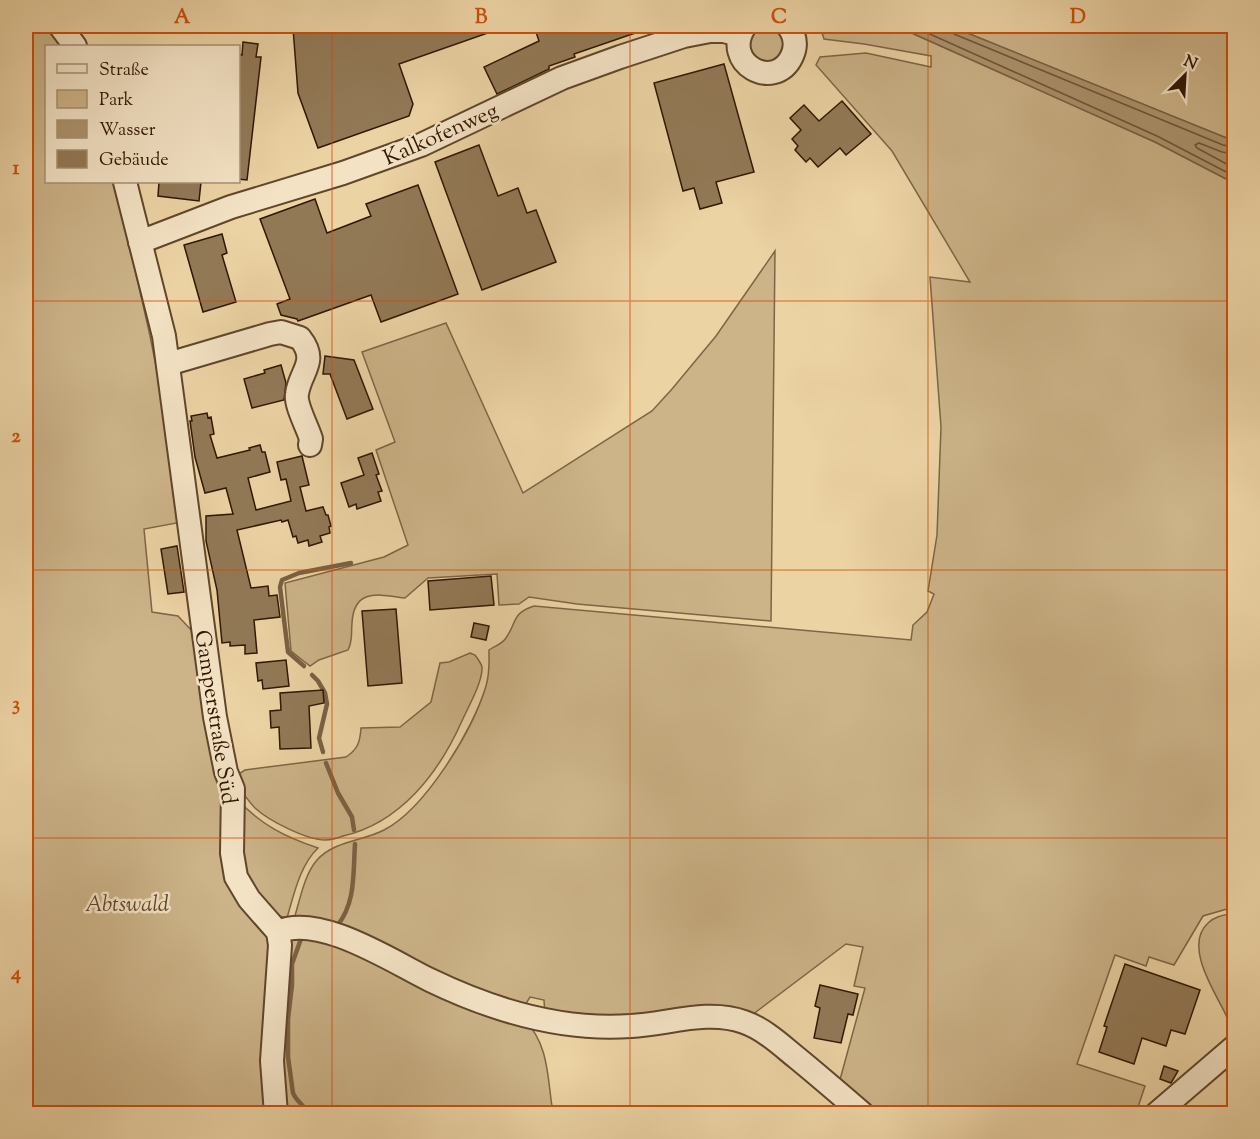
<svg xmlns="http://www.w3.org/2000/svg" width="1260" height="1139" viewBox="0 0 1260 1139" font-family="'Sorts Mill Goudy',serif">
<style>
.green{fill:#ccb388;stroke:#7e6545;stroke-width:1.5}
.water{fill:#ac936d;stroke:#7b6142;stroke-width:1.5}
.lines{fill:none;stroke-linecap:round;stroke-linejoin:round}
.shore{stroke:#6e5538;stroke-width:1.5}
.stream{stroke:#7b6142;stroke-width:4.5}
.building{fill:#927956;stroke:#311702;stroke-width:1.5}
.minor-casing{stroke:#60462a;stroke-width:26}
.minor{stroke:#f3e2c4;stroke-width:22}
.grid{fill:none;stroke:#cd4f0a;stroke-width:1.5;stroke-opacity:0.55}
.labels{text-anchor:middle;stroke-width:5;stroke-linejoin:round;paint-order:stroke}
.street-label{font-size:22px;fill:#311702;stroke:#f3e2c4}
.park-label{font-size:22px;font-style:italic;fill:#60462a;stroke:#f3e2c4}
.neatline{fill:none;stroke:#cd4f0a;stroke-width:2}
.grid-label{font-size:20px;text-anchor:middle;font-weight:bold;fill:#cd4f0a}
</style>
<rect width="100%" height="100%" fill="#ecd3a4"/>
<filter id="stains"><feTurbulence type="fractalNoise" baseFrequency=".00333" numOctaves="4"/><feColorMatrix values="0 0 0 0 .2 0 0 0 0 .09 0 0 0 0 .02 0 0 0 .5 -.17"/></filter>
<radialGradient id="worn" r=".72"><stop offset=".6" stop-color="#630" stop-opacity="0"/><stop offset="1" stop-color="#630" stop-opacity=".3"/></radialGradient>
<g class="green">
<path d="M26,26H47L63,46H46V182H115L149,331L177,470L182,522L144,529L152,612L178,616L194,633L252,914L268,939L275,968L270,1113H26Z"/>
<path d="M761,26H772L779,29L788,47L771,65L753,59L748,42L755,30Z"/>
<path d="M820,26H901L914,34L1155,142L1234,183V907L1203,916L1174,965L1149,957L1146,966L1115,955L1077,1064L1145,1086L1136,1113H868L838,1087L865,988L854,986L863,947L846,944L748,1018H659L545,1015L544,1000L530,997L522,1010L294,919C300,900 304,875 317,860C334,841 363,841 384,830C425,809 473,730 486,686C490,673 489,662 489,650C495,646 502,644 506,638C517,622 512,613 534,606L911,640L913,625L927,612L934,594L928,591L937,535L941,427L930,277L970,282L892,151L816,65L820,57L866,53L931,67V56L864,44L824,39Z"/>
<path d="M950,26H1113L1144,33L1162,29L1167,26H1234V141Z"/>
<path d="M775,251L771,621L577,604L529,597L519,604L499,605L497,574L428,578L405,598C380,595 354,587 352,623C351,633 353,641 348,650L319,660L310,666L291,651L285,583L384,557L408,545L376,450L395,442L362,352L446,323L523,493L652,411L672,389L716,336Z"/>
<path d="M470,653L475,655C478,659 481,663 482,667C483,682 467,709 461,723C438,774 400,823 343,836C338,838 331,840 325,840C307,840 269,821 255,808C248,801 242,791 235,783L237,775L245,770L346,757C358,749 360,742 361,728L400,727L431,702L440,663L449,662Z"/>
<path d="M237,799C261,825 285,837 318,848C300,865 294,894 287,918L279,916L243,882Z"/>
<path d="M1234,913V1037C1231,1028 1228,1019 1224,1011C1213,989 1184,945 1208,923C1215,916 1225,915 1234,913Z"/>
<path d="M310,933L524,1019C550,1046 547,1078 553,1113L280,1114L291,938Z"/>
</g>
<path class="water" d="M901,26H950L1234,141V183L1155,142L914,34Z"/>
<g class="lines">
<g class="shore">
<path d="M912,26L1157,136L1234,176"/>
<path d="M950,26V30L954,34L1223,145L1234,147"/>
<path d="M1234,154L1222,152L1199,143L1195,145L1197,148L1234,168"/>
</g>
<g class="stream">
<path d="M304,666L288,652L280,587L282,580L299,573L351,563"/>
<path d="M312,675L318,681L325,693L327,704L319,738L323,752"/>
<path d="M326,763L338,793L352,817L354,830"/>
<path d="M337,926C356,903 353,873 355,844"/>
<path d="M302,936L292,964V985L288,1019V1057L293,1093C296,1101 304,1105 309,1114"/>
</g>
</g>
<g class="building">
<path d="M300,26H504L505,27L399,64L413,104L409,116L318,148L298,93L293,28Z"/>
<path d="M534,26H650V28L574,54L575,57L549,66V69L497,94L484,67L539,41Z"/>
<path d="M243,42L258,44L256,57H261L247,180L238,179V54L242,55Z"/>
<path d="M724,64L754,172L716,182L722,203L700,209L694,188L683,191L654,83Z"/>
<path d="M842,101L871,134L846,155L840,148L818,167L810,158L806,162L795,150L798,146L792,139L801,130L790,118L804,105L819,121Z"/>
<path d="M479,145L498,196L518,188L527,213L536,210L556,262L482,290L435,162Z"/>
<path d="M159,182H201L199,201L158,196Z"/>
<path d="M418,185L458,294L381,322L371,295L298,321L297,319L281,315L277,304L290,299L260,219L315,199L327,233L371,216L366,204Z"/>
<path d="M222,234L227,253L222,255L236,302L203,312L184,245Z"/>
<path d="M325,356L354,360L373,409L347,419L330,374H323Z"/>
<path d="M281,365L286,383L284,400L252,408L244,379L265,373L264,370Z"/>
<path d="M207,413L208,418L211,417L214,434L210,435L217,458L250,450L249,448L260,445L262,452H265L270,472L248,478L256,510L291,501L286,479L281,480L277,462L302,456L309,485L300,487L306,511L323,507L326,515H328L331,526L329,527L330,533L320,536L322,542L309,546L308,540L298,543L296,536L293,537L288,520L282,522L281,520L237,530L251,588L268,586L269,596L277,595L280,617L254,620L257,653L245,654V645L230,646V642L222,643L217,590L206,541V516L233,514L226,488L205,493L195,457L190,421H192L191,416Z"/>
<path d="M372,453L379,474L376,475L382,491L378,492L381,501L357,509L356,504L349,507L341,483L364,475L358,458Z"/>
<path d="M177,546L184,592L168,594L161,549Z"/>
<path d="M491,576L494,605L430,610L428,581Z"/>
<path d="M396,609L402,683L368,686L362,611Z"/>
<path d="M474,623L489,626L486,640L471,637Z"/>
<path d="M286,660L289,686L263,689L262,680L258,681L256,663Z"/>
<path d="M323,690L324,703L309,706L311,748L280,749L279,727L271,728L270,711L281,710L280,693Z"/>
<path d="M1125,964L1200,990L1185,1034L1171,1030L1166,1046L1142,1038L1134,1064L1099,1052L1107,1027L1104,1026Z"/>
<path d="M820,985L858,994L853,1015L848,1014L841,1043L814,1038L820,1008L815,1006Z"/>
<path d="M1164,1066L1178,1071L1171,1083L1160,1079Z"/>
</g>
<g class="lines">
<g class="minor-casing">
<g id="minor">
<path d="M60,26L75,46"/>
<path d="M745,26C720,63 775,93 792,56C797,45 795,35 788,26"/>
<path d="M125,182L164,336L215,717L226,772L233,789L232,853L236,877L249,899L278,932L280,945L272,1061L276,1114"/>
<path d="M140,242L231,207L343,173L421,145L562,78L620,57L684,36L710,31H724L739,35"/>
<path d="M168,364L270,334L281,332L300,338C319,362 300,371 297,394C295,405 308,428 311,439L310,445"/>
<path d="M278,932C319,913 393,962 430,980C492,1010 562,1031 631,1026C668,1024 708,1009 744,1022C764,1029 781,1045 797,1058C819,1076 841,1095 863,1114"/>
<path d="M1156,1114L1234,1047"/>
</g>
</g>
<use href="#minor" class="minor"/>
</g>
<path class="grid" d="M332,26V1114M630,26V1114M928,26V1114M26,301H1234M26,570H1234M26,838H1234"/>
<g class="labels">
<g class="street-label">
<text transform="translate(440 133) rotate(-24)" y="8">Kalkofenweg</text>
<text transform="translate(217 717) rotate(81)" y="8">Gamperstraße Süd</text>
</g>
<g class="park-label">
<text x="127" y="911">Abtswald</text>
</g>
</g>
<rect width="1260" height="1139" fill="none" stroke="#ecd3a4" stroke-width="66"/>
<rect x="45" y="45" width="195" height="138" fill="#f3e2c4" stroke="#a59176" stroke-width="1.5"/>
<rect x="57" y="64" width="30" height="9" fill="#f3e2c4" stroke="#a59176" stroke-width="1.5"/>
<text x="99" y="75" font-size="18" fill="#311702">Straße</text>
<rect x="57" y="90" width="30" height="18" fill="#ccb388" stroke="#a59176" stroke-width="1.5"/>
<text x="99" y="105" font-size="18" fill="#311702">Park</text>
<rect x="57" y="120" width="30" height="18" fill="#ac936d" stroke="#a59176" stroke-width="1.5"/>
<text x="99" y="135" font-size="18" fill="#311702">Wasser</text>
<rect x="57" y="150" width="30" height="18" fill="#927956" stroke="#a59176" stroke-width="1.5"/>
<text x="99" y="165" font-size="18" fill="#311702">Gebäude</text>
<g transform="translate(1185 75) rotate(24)" stroke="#f3e2c4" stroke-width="4.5" paint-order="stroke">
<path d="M0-4.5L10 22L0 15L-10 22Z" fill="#311702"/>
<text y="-9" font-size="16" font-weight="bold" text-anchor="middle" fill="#311702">N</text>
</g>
<rect x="33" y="33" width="1194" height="1073" class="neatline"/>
<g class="grid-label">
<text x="182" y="23">A</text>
<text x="481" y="23">B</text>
<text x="779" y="23">C</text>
<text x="1078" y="23">D</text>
<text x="16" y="174">1</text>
<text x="16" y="442">2</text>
<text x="16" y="710">3</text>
<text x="16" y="979">4</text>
</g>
<rect width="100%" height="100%" filter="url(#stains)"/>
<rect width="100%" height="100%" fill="url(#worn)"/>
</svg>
